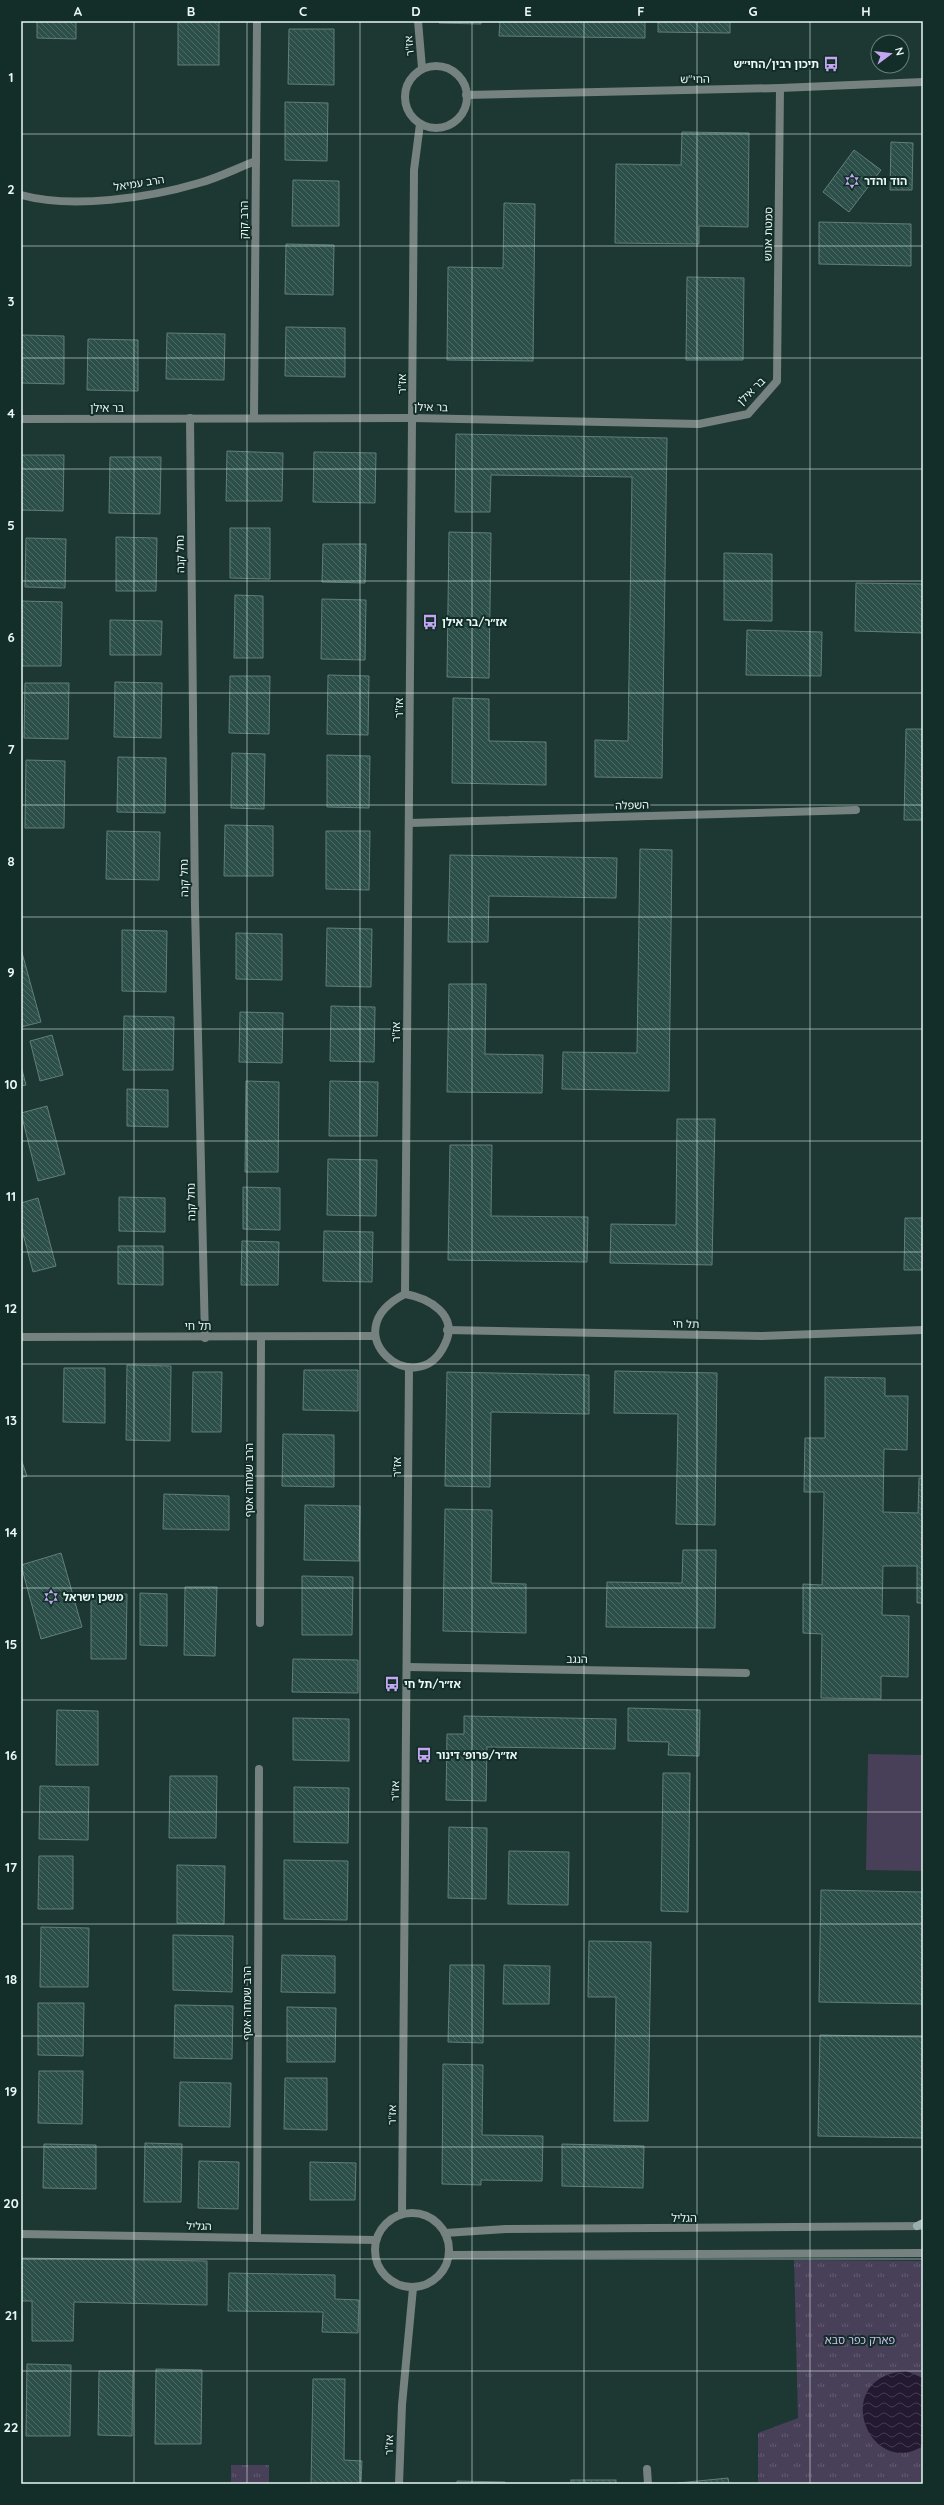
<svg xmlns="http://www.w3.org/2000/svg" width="944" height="2505" viewBox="0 0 944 2505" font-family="Quicksand,'Noto Sans Hebrew',sans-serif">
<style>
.park{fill:url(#park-tufts)}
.pitch{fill:#483f58}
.water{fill:url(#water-waves)}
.building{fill:url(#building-back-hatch);stroke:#627e77}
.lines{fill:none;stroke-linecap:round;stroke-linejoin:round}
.minor{stroke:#76827f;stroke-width:8}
.tertiary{stroke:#76827f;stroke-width:8}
.secondary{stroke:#9cb0ab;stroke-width:8}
.grid{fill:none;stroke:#e9f8f4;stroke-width:1;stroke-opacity:0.55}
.labels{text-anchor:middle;stroke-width:4;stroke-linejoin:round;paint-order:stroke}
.street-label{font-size:11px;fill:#e9f8f4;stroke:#132d28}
.poi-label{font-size:11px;font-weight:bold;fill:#e9f8f4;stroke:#132d28;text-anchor:start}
.park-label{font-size:11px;fill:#d1bef3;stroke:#132d28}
.neatline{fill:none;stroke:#e9f8f4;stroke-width:1.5}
.grid-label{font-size:13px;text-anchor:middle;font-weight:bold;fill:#e9f8f4}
</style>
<defs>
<pattern id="park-tufts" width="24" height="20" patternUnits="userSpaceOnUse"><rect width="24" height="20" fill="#483f58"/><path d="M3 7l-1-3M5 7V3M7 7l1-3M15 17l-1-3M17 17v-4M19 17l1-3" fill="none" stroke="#625c71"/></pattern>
<pattern id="water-waves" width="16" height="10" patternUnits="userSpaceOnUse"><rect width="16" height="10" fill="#231a32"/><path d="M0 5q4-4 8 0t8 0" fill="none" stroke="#433c50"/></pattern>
<pattern id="building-back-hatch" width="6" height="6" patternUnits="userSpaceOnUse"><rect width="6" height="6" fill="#2c5049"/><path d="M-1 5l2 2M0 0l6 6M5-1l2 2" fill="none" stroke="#4b6a64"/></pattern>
</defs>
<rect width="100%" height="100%" fill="#1d3732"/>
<g class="park">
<path d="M794,2260L923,2261V2484H758V2433L798,2418Z"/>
<rect x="231" y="2465" width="38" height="19"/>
</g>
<path class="pitch" d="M868,1754L923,1755V1871L866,1870Z"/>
<path class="water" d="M906,2371L923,2378V2446C869,2480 828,2377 906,2371Z"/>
<g class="building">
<path d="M37,21H76V39L37,38Z"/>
<rect x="178" y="21" width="41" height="44"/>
<path d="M440,21H481V24L439,23Z"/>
<path d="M500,21H645V38L499,36Z"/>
<path d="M658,21H730V33L658,32Z"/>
<path d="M289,29H334V85L288,84Z"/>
<path d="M285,102L328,103L327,161L285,160Z"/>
<path d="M682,132L749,133L748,227L699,226V244L615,243L616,164L681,165Z"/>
<path d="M891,142L913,143L912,190H890Z"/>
<path d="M854,150L881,170L849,212L823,192Z"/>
<path d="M293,180L339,181V226H292Z"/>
<path d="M504,203L535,204L533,361L447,360L448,267L503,268Z"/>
<path d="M819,222L911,224V266L819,264Z"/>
<path d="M286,244L334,245L333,295L285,294Z"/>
<path d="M687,277L744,278L743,360H686Z"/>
<path d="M286,327L345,328V377L285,376Z"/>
<path d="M167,333L225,334L224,380L166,379Z"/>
<path d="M21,335L64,336V384L21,383Z"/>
<path d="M88,339L138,340V391L87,390Z"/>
<path d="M456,434L667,438L662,778L595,777V740L628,741L632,477L491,475L490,512H455Z"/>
<path d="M227,451L283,453L282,501H226Z"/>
<path d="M314,452L376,453L375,503L313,502Z"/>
<path d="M21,455H64L63,511L21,510Z"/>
<path d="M110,457H161L160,514L109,513Z"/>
<path d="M230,528H270V579L230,578Z"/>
<path d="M449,532L491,533L489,678L447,677Z"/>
<path d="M116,537L157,538L156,591H116Z"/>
<path d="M26,538L66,539L65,588L25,587Z"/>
<path d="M323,544H366L365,583L322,582Z"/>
<path d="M724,553L772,554V621L724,620Z"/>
<path d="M856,583L923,584V633L855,631Z"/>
<path d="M235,595L263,596V658H234Z"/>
<path d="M322,599L366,600L365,660L321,659Z"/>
<path d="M21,601L62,602L61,666H21Z"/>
<path d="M110,620L162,621L161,655H110Z"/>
<path d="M747,630L822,632L821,676L746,675Z"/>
<path d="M328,675L369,676L368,735L327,734Z"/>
<path d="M230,676H270L269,734L229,733Z"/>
<path d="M115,682L162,683L161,738L114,737Z"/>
<path d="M25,683H69L68,739L24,738Z"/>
<path d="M453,698L489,699V741L546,742V785L452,783Z"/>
<path d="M906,729H923V820H904Z"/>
<path d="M232,753L265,754L264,809L231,808Z"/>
<path d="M327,755L370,756L369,808L327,807Z"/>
<path d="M118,757L166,758L165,813L117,812Z"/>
<path d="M26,760L65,761L64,828H25Z"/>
<path d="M225,825L273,826V876H224Z"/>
<path d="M107,831L160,832L159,880L106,879Z"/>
<path d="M326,831H370L369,890L326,889Z"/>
<path d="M640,849L672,850L669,1091L562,1089L563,1052L637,1053Z"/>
<path d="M450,855L617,858L616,898L489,896L488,942H448Z"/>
<path d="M327,928L372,929L371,987L326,986Z"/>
<path d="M122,930L167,931L166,992L122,991Z"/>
<path d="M236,933L282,934V980L236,979Z"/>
<path d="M21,949L41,1022L21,1027Z"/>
<path d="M449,984H486L485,1054L543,1055L542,1093L447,1092Z"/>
<path d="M331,1006L375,1007L374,1062L330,1061Z"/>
<path d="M240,1012L283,1013L282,1063L239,1062Z"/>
<path d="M124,1016L174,1017L173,1070H123Z"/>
<path d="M52,1035L63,1075L40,1081L30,1041Z"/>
<path d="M21,1066L26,1085L21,1086Z"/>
<path d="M246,1081L279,1082L278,1172H245Z"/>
<path d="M330,1081L378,1082L377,1136H329Z"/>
<path d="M127,1089L168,1090V1127L127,1126Z"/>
<path d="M47,1106L65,1174L38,1181L21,1113Z"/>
<path d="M677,1119H715L712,1265L610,1263L611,1224L676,1225Z"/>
<path d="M450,1145H492L491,1216L588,1217L587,1262L448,1260Z"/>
<path d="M328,1159L377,1160L376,1216L327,1215Z"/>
<path d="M243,1187L280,1188V1230L243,1229Z"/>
<path d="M119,1197L165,1198V1232L119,1231Z"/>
<path d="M38,1198L56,1266L33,1272L21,1226V1203Z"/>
<path d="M905,1218H923V1270H904Z"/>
<path d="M324,1231L373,1232L372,1282L323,1281Z"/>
<path d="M242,1241L279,1242L278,1285H241Z"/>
<path d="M118,1246H163V1285L118,1284Z"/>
<path d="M127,1365L171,1366L170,1441L126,1440Z"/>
<path d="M64,1368H105V1423L63,1422Z"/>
<path d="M304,1370H358V1411L303,1410Z"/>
<path d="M615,1371L717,1373L715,1525L676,1524L678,1414L614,1413Z"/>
<path d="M193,1372H222L221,1432H192Z"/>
<path d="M447,1372L589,1375V1414L491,1412L490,1487L445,1486Z"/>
<path d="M825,1377L885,1378V1396H908L907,1450L884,1449L883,1512L918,1513L919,1478H923V1603H917V1566H883L882,1615L909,1616L908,1677L881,1676V1699L821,1698L822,1634L803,1633V1584L822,1585L824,1492H804L805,1438H825Z"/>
<path d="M283,1434L334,1435V1487L282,1486Z"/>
<path d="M21,1459L27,1476L21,1478Z"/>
<path d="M164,1494L229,1496V1530L163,1529Z"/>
<path d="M305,1505L360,1506L359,1561L304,1560Z"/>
<path d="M445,1509L492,1510L491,1583L526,1584V1633L443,1631Z"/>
<path d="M683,1550H716L715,1628L606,1627L607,1582L682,1583Z"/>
<path d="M61,1553L82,1627L41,1639L21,1565Z"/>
<path d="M302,1576L353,1577L352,1635H302Z"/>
<path d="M185,1587H217L215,1656L184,1655Z"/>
<path d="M140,1593L167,1594V1646L140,1645Z"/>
<path d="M91,1594H127L126,1659H91Z"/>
<path d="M293,1659L358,1660V1693L292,1692Z"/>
<path d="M628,1708L700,1710L699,1756L668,1755L669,1742L628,1741Z"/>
<path d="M57,1710L98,1711V1765H56Z"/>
<path d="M464,1716L616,1719L615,1749L487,1747L486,1801L446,1800L447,1734H464Z"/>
<path d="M293,1718L349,1719V1761L293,1760Z"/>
<path d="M663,1773H690L688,1912L661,1911Z"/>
<path d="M170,1776H217L216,1838H169Z"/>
<path d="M40,1786L89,1787L88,1840L39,1839Z"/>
<path d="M294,1787L349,1788L348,1843L294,1842Z"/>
<path d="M449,1827L487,1828L486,1899L448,1898Z"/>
<path d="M509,1851L569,1852L568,1905L508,1904Z"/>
<path d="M39,1856H73V1909H38Z"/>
<path d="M284,1860L348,1861L347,1920L284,1919Z"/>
<path d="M177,1865L225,1866L224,1924L177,1923Z"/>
<path d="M821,1890L923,1892V2004L819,2002Z"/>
<path d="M41,1927L89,1928L88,1987H40Z"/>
<path d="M173,1935L233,1936L232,1992L173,1990Z"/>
<path d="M589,1941L651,1942L648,2121H614L616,1997H588Z"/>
<path d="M282,1955L335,1956V1993L281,1992Z"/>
<path d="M450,1965H484L483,2043L448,2042Z"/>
<path d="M504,1965L550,1966L549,2004H503Z"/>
<path d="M38,2003H84L83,2056L38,2055Z"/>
<path d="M175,2005L233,2006L232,2059L174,2058Z"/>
<path d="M287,2007L336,2008L335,2062H287Z"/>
<path d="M820,2035L923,2037V2138L818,2136Z"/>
<path d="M443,2064L483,2065L482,2135L543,2136L542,2181L481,2180V2185L442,2184Z"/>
<path d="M39,2071H83L82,2124L38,2123Z"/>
<path d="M285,2078H327V2130L284,2129Z"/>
<path d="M180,2082L231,2083L230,2127L179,2126Z"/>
<path d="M145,2143L182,2144L181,2202H144Z"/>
<path d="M44,2144L96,2145V2189L43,2188Z"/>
<path d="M562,2144L644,2146L643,2188L562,2186Z"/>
<path d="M199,2161L239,2162L238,2209L198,2208Z"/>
<path d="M310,2162L356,2163L355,2200H310Z"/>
<path d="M21,2258L207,2261V2305L74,2302L73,2341H32V2301H21Z"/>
<path d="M229,2273L335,2275V2299L359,2300L358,2333L322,2332L323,2312L228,2311Z"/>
<path d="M27,2364L71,2365L70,2436H26Z"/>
<path d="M156,2369L202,2370L201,2444H155Z"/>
<path d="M99,2371H133L132,2436L98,2435Z"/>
<path d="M313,2379H345L344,2460L362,2461L361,2484H311Z"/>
<path d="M728,2478L729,2484L678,2483Z"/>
<rect x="571" y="2480" width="45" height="4"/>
<path d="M457,2481L505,2482V2484H457Z"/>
</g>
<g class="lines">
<g class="minor">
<path d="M21,195C72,209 149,198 199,183C218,178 237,168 256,161"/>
<path d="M190,418L195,907L205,1338"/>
<path d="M254,418L257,21"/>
<path d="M412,418L699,424L748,414L777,381L780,88"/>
<path d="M409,823L856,810"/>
<path d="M260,1623L261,1337"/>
<path d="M407,1667L746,1673"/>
<path d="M257,2238L259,1769"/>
<path d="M647,2469L648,2484"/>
</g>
<g class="tertiary">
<path d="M418,21L422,68"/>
<circle cx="436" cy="97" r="31"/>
<path d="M466,95L780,88L923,82"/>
<path d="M21,419L412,418"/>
<path d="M405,1294L414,170L420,124"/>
<path d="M405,1294C429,1298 459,1315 445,1344C417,1405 330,1332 405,1294Z"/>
<path d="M447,1330L761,1336L923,1330"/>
<path d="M21,1337L375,1336"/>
<circle cx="412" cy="2250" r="37"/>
<path d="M402,2214L409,1368"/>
<path d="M445,2233L506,2229L923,2226"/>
<path d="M21,2234L376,2240"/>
<path d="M450,2255L923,2253"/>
<path d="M399,2484L402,2405L413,2288"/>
</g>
<path class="secondary" d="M917,2226L923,2223"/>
</g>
<path class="grid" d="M134,21V2484M247,21V2484M360,21V2484M472,21V2484M584,21V2484M697,21V2484M810,21V2484M21,134H923M21,246H923M21,358H923M21,469H923M21,581H923M21,693H923M21,805H923M21,917H923M21,1029H923M21,1141H923M21,1252H923M21,1364H923M21,1476H923M21,1588H923M21,1700H923M21,1812H923M21,1924H923M21,2036H923M21,2147H923M21,2259H923M21,2371H923"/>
<defs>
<g id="bus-bare" transform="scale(1.2)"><path d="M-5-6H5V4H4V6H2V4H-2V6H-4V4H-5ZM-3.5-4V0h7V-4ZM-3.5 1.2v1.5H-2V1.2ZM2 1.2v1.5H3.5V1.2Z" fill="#c3a7f2" stroke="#132d28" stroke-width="2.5" paint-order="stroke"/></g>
<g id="synagogue-bare" transform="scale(1.2)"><path d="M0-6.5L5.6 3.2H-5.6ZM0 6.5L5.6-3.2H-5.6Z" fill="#c3a7f2" stroke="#132d28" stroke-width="2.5" paint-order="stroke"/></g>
</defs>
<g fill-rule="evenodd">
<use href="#bus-bare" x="831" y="64"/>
<use href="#synagogue-bare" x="852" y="181"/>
<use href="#bus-bare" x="430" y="622"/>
<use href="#synagogue-bare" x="51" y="1597"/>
<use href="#bus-bare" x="392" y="1684"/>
<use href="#bus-bare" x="424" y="1755"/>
</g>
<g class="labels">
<g class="street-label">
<text transform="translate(409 46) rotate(-96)" y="4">אז"ר</text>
<text transform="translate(695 79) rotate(-1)" y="4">החי"ש</text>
<text transform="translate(139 183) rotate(-9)" y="4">הרב עמיאל</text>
<text transform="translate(244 220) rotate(-90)" y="4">הרב קוק</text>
<text transform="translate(768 234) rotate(-89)" y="4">סמטת אנוש</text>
<text transform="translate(402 384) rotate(-90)" y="4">אז"ר</text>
<text transform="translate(751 391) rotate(-45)" y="4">בר אילן</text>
<text transform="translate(431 407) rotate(1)" y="4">בר אילן</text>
<text x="107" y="412">בר אילן</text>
<text transform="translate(180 554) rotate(-91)" y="4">נחל קנה</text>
<text transform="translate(399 708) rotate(-90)" y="4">אז"ר</text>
<text transform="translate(632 805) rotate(-2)" y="4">השפלה</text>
<text transform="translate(184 878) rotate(-91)" y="4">נחל קנה</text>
<text transform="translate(396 1032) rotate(-90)" y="4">אז"ר</text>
<text transform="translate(191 1202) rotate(-91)" y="4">נחל קנה</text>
<text transform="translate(686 1324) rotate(1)" y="4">תל חי</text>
<text x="198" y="1330">תל חי</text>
<text transform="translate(397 1467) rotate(-90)" y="4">אז"ר</text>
<text transform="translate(249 1480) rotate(-90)" y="4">הרב שמחה אסף</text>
<text transform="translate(577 1659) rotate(1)" y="4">הנגב</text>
<text transform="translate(395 1791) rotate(-89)" y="4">אז"ר</text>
<text transform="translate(247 2003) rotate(-90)" y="4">הרב שמחה אסף</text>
<text transform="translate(392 2115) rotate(-89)" y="4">אז"ר</text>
<text x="684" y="2222">הגליל</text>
<text transform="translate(199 2226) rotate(1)" y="4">הגליל</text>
<text transform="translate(389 2445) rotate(-88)" y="4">אז"ר</text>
</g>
<g class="poi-label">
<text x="819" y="68" text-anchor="end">תיכון רבין/החי״ש</text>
<text x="864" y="185">הוד והדר</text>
<text x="442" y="626">אז״ר/בר אילן</text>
<text x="63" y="1601">משכן ישראל</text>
<text x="404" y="1688">אז״ר/תל חי</text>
<text x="436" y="1759">אז״ר/פרופ׳ דינור</text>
</g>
<g class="park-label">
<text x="860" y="2344">פארק כפר סבא</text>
</g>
</g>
<rect width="944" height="2505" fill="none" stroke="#132d28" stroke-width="44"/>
<g transform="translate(890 54) rotate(75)"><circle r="19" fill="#132d28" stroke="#697e7a"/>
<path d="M0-3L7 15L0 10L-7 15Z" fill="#c3a7f2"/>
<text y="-6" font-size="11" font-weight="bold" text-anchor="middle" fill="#e9f8f4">N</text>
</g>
<rect x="22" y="22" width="900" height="2461" class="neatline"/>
<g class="grid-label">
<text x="78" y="16">A</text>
<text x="191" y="16">B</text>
<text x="303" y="16">C</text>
<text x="416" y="16">D</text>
<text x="528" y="16">E</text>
<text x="641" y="16">F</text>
<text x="753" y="16">G</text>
<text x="866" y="16">H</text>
<text x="11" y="82">1</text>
<text x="11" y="194">2</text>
<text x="11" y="306">3</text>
<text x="11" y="418">4</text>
<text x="11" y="530">5</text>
<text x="11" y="642">6</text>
<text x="11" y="754">7</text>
<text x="11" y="866">8</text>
<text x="11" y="977">9</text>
<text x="11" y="1089">10</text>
<text x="11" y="1201">11</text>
<text x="11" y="1313">12</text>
<text x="11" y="1425">13</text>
<text x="11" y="1537">14</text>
<text x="11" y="1649">15</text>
<text x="11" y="1760">16</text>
<text x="11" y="1872">17</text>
<text x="11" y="1984">18</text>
<text x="11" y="2096">19</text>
<text x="11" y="2208">20</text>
<text x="11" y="2320">21</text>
<text x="11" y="2432">22</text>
</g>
</svg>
